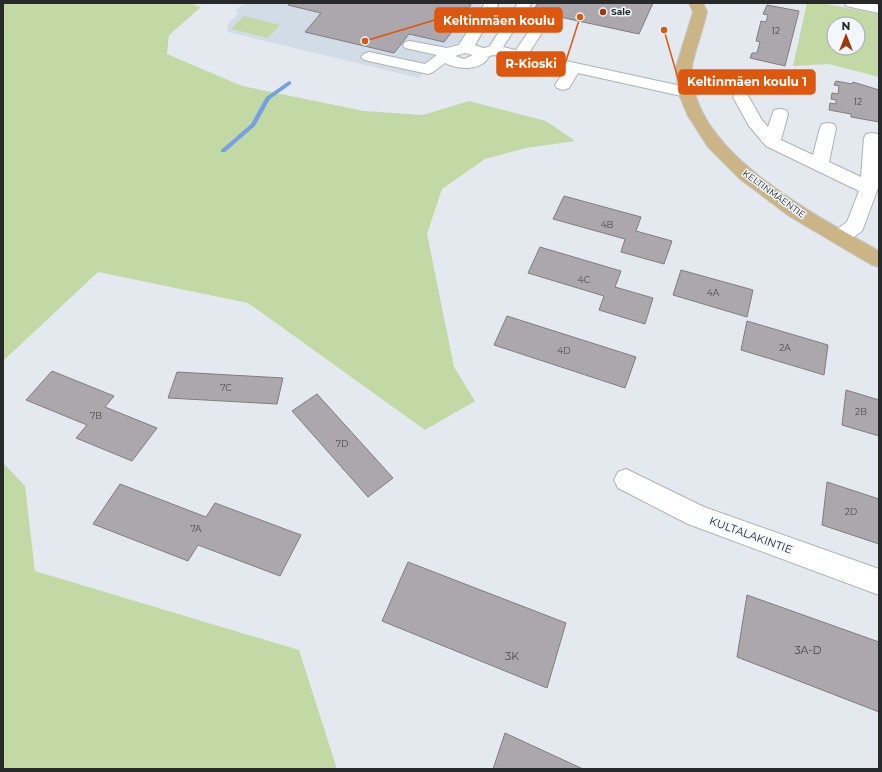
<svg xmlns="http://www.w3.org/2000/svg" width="882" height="772" viewBox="0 0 882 772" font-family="Montserrat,sans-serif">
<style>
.built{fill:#d1dce7}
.green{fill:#c2d9a5;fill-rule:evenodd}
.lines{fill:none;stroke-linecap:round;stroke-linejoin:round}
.stream{fill:#779fe4;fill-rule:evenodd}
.building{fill:#aca7ad;stroke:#807c81}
.minor-casing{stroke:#acb2b7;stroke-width:2}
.major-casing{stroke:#c7c7c8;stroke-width:2}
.minor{fill:#fff;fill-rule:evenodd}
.major{fill:#cbb486;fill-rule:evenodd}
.poi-dot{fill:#9e3909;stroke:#f1f7fc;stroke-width:1.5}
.labels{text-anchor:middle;stroke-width:3;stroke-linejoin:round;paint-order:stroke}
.far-poi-label{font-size:9px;font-weight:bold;fill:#27292b;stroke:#f1f7fc;text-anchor:start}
.number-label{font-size:9px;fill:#48484c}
.far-street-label{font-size:9px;fill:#27292b;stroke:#f1f7fc}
.street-label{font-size:11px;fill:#27292b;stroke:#f1f7fc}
.near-number-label{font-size:11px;fill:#48484c}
.leader{fill:none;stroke:#de570e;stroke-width:1.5}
.callout-dot{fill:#de570e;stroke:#f1f7fc;stroke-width:1.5}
.callout{fill:#de570e;stroke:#de570e;stroke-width:1.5}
.callout-label{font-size:12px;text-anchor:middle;font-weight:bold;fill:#fff}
</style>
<rect width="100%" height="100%" fill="#e3e9ef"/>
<path class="built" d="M244,3H489L461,43L442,47L419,78L228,32L227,26L238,13L235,12Z"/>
<g class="green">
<path d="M3,3H189L201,7L169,35L167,54L242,86L364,111L423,115L469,101L546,121L575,141L526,148L485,159L442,189L427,234L454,367L475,401L425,430L248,303L98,272L3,361Z"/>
<path d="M807,3H821L879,14V77L829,64L793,66ZM834,24H858V48H834Z"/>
<path d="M244,16L280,25L268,38L231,29Z"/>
<path d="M3,463L25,486L35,571L299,650L337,769H3Z"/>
</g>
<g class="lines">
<path class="stream" d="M289,81L291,82V84L270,99L255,126L225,152H221V150L251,124L266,97Z"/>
</g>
<g class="building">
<path d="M290,3H472L467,10L462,9L449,28L454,29L444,42L409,34L394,53L305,32L321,13L288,5Z"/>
<path d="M538,3H653L639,34L555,16L552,23L528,18Z"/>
<path d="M767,5L799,11L785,66L750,58L752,53H757L760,42L756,41L761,21L766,22L768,15L763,14Z"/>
<path d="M836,81L852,84L853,82L879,90V122L851,117V114L829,110L830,103L836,104V100L831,99L832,93L838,94L839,86L834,85Z"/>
<path d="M564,196L641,217L636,231L672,241L664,264L621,252L625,239L553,219Z"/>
<path d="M540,247L621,271L615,287L653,298L645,324L599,310L604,296L528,273Z"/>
<path d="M681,270L753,290L747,317L673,295Z"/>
<path d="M507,316L636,357L625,388L494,345Z"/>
<path d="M747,321L828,345L824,375L741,350Z"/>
<path d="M52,371L114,396L105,407L157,428L132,461L76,438L87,425L26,400Z"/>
<path d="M177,372L283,378L277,404L168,398Z"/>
<path d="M846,390L879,400V436L842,425Z"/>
<path d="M317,394L393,478L368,497L292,411Z"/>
<path d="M827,482L879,499V544L822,525Z"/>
<path d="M120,484L206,517L215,503L301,535L280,576L198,545L188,561L93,524Z"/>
<path d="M408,562L566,623L547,688L382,621Z"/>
<path d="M747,595L879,642V712L737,657Z"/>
<path d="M505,733L583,769H493Z"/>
</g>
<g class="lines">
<g class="minor-casing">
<g id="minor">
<path d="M485,3H499L475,45L483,48L489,47L518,3H532L503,47L516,50L533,25L538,24L543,25L545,28L529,53L686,87L692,89L694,92L692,95L686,97L578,73L569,88L563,90L557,88L555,85L565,70L494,55L489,56C483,71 457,70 445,63L433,72L428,74L364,60L361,57L364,54L369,52L425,64L437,55L405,48L403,45L405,42L410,41L447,48L459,45ZM465,53L473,55L464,59L455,56Z"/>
<path d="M844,3H871L879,5V13L846,6Z"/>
<path d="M741,92L747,94L762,120L768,127L774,110L780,109L786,110L788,114L781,140L813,155L820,128L822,124L828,123L834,124L836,128L829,162L861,177L864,138L866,134L872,133L878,134V188L864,226L862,231L847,242L840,244L833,242L831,237L833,232L847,222L859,191L766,146L749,126L733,97L735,94Z"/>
<path d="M626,469L704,507L879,569V595L688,524L618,488L614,480L618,472Z"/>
</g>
</g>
<g class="major-casing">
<path id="major" d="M689,3H703L707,12C704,25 700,37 696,50C695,56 692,62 692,68C688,151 818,216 879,251V267L872,265L789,216L740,179L708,147L688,116L678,92L676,67L693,12Z"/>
</g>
<use href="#minor" class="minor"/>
<use href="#major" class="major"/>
</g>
<circle class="poi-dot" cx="603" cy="12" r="4"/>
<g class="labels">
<g class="far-poi-label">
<text x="611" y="15">Sale</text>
</g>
<g class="number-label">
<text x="776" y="34">12</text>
<text x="858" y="105">12</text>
<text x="607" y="228">4B</text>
<text x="584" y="283">4C</text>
<text x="713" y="296">4A</text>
<text x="785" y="351">2A</text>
<text x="564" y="354">4D</text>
<text x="226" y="391">7C</text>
<text x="861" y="415">2B</text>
<text x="96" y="419">7B</text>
<text x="342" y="447">7D</text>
<text x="851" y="515">2D</text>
<text x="196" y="532">7A</text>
</g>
<g class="far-street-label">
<text transform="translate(774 194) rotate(36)" y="3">KELTINMÄENTIE</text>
</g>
<g class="street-label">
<text transform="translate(751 535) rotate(20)" y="4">KULTALAKINTIE</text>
</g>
<g class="near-number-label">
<text x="808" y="654">3A-D</text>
<text x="512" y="660">3K</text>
</g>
</g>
<path class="leader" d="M365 41L435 20M580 17L565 64M664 30L679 82"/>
<g class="callout-dot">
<circle cx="365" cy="41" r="4"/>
<circle cx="580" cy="17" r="4"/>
<circle cx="664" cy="30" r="4"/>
</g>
<g class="callout">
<rect x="435" y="8" width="127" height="24" rx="4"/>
<rect x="497" y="52" width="68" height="24" rx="4"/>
<rect x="679" y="70" width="136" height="24" rx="4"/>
</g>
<g class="callout-label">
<text x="499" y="25">Keltinmäen koulu</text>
<text x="531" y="68">R-Kioski</text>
<text x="747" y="86">Keltinmäen koulu 1</text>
</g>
<rect width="882" height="772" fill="none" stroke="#27292b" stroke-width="8"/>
<g transform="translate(846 36)"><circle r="19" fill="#f1f7fc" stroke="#a0a5a8"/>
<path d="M0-3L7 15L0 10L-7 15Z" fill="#9e3909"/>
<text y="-6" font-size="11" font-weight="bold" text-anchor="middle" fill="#27292b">N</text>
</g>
</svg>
